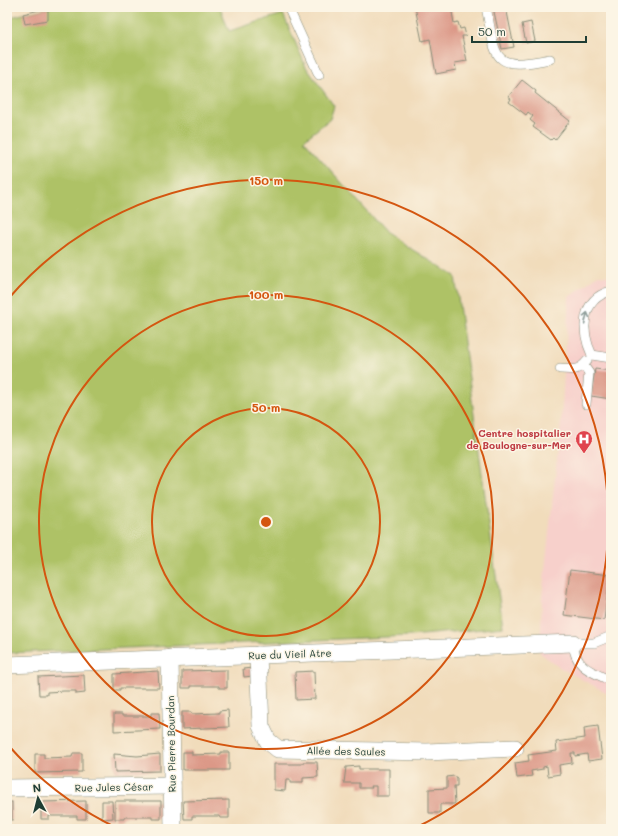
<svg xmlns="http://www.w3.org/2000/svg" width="618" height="836" viewBox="0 0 618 836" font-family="Mali,sans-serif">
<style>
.built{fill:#f7d0cb}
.green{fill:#aec266;stroke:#66804d}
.building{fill:#dc9887}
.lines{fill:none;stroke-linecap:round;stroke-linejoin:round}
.lane-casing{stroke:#888c78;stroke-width:10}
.street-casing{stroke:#888c78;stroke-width:18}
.lane{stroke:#fff;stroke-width:9}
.street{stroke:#fff;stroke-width:17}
.oneway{stroke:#8f9e9a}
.ring{fill:none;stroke:#d45610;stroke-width:2}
.labels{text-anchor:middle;stroke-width:3;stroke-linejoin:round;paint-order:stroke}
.health-label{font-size:10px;font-weight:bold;fill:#be3a42;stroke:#fcf5e5;text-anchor:end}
.street-label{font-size:10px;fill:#1f3d34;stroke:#fcf5e5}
.centre{fill:#d45610;stroke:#fcf5e5;stroke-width:2}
.ring-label{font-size:12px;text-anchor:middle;font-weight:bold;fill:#d45610;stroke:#fcf5e5;stroke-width:3;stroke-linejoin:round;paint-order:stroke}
</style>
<rect width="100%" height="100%" fill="#fcf5e5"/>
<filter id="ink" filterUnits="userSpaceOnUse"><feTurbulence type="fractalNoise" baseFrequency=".025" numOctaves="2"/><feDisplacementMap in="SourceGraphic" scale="8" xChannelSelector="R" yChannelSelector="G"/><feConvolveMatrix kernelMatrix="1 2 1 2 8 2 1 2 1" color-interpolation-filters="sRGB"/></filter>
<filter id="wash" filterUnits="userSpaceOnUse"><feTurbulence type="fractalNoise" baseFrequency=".012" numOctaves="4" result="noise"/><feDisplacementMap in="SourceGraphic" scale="16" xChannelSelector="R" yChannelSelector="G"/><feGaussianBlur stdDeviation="0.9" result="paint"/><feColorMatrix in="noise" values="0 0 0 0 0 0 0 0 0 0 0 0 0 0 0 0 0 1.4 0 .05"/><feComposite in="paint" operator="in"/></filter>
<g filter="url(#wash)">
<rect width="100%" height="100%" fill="#f1dcbb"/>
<path class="built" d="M598,275L611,276V695L559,667L540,653L542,597L561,422L569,297Z"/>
<path class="green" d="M51,7H220L229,31L283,14L306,67L334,106L330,119L304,140L387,234L455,276L503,627L411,636L7,653V18Z"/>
<g id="blocks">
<g class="building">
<path d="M415,7H451L454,23L458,22L460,29L464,28L466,36H462L467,61L455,63L456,70L436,74L430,39L422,41Z"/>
<path d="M493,7H506L514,47L502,49Z"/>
<path d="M48,8V20L25,24L23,14Z"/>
<path d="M531,22L535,41L526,43L522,24Z"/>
<path d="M522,80L536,91L535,93L570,121L555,140L553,138L551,140L533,127L535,124L530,120L533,116L528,112L526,115L509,102L511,99L508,97Z"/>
<path d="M595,369L611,371V399L591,396Z"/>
<path d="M570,570L610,575L604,620L564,615Z"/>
<path d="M252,668L253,676L244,677L243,669Z"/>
<path d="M227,670V688H219V686H191V688H182V671Z"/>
<path d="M158,671L159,688H120V690H114V674Z"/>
<path d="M314,671L315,699L296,700L295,672Z"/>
<path d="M84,675L85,693L76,694V691H64L47,692V695H39L38,677Z"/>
<path d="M228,710L229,727L182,729V712H191L192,714L219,713V711Z"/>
<path d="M151,713H159L160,729L114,731V714H122V716H151Z"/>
<path d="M598,726L602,759L588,761L587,754L575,756V753H571L572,763L559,765L560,774L548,776L547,766L543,767V769L531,771L532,776L517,778L515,763L529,761L528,755L557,751L556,742L585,738L584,728Z"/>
<path d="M183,752H192V755L221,754V752H229V770H183Z"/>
<path d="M73,753H82V772L35,773V754H44V758L72,757Z"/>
<path d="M114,754L137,756L160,754V771L115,772Z"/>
<path d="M303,762H317L318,777L303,778V783H290V780H286L285,791L274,790V764H302Z"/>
<path d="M359,766V769H389V796H376V786H371L372,788H359V783H344L346,767Z"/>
<path d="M454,776L457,778V786H454L455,804H440V813H429V789L447,788V777Z"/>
<path d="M229,800V818H220L219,816H192V819H184L183,801Z"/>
<path d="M86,801V819H77V816H49V819H41V802Z"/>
<path d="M102,801H112L113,818L102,819Z"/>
<path d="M115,801H161V819H152V817H124V819H115Z"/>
<rect x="7" y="802" width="5" height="18"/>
</g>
</g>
</g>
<g filter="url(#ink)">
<use href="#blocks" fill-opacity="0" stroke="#888c78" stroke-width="1"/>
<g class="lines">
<g class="lane-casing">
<g id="lane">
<path d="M288,7L319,75"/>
<path d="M486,7C497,59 490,71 550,59"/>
<path d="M592,355C581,332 580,299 611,291"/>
<path d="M592,355L611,358"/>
<path d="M584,366L589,373L586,404"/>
<path d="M560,369C572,370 579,371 587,361"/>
<path d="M611,636L594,643H573C575,668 591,671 611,681"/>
</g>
</g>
<g class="street-casing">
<g id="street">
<path d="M258,655L261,726L268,741L278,749L427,752L515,748"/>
<path d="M170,658L173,829"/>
<path d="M7,665L573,643"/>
<path d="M7,788L172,786"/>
</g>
</g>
<use href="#lane" class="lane"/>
<use href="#street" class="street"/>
</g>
<defs><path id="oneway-shaft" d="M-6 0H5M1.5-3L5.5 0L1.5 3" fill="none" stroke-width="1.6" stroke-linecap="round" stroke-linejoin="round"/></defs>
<use class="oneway" href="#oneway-shaft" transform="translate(586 318) rotate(-76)"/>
</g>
<g class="ring">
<circle cx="266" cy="522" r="114"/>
<circle cx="266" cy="522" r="227"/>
<path d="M117 828A341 341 0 0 1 9 746M9 298A341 341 0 1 1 415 828"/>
</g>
<defs>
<g id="hospital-pin" transform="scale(0.9)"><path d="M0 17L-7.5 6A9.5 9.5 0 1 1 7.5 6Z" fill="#e0444e" stroke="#fcf5e5"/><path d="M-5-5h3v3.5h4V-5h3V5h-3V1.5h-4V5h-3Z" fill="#fff"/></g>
</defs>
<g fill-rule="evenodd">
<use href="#hospital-pin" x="584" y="439"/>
</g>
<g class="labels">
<g class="health-label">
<text x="571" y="437">Centre hospitalier<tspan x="571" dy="12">de Boulogne-sur-Mer</tspan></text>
</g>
<g class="street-label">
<text transform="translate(290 654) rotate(-2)" y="4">Rue du Vieil Atre</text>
<text transform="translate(171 744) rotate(-91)" y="4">Rue Pierre Bourdan</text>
<text transform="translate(346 751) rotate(1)" y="4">Allée des Saules</text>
<text transform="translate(114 787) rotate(-1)" y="4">Rue Jules César</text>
</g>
</g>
<circle cx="266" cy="522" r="6" class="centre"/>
<g class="ring-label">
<text x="266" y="185">150 m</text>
<text x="266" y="299">100 m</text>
<text x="266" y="412">50 m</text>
</g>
<rect width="618" height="836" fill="none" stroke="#fcf5e5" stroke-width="24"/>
<g transform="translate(38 798) rotate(353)" stroke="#fcf5e5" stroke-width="3" paint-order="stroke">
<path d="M0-3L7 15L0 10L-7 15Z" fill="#1f3d34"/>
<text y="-6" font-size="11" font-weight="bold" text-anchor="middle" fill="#1f3d34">N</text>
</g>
<path d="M472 36v6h114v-6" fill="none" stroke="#1f3d34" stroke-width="2"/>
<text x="478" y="36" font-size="12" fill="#1f3d34" stroke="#fcf5e5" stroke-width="3" paint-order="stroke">50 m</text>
</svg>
